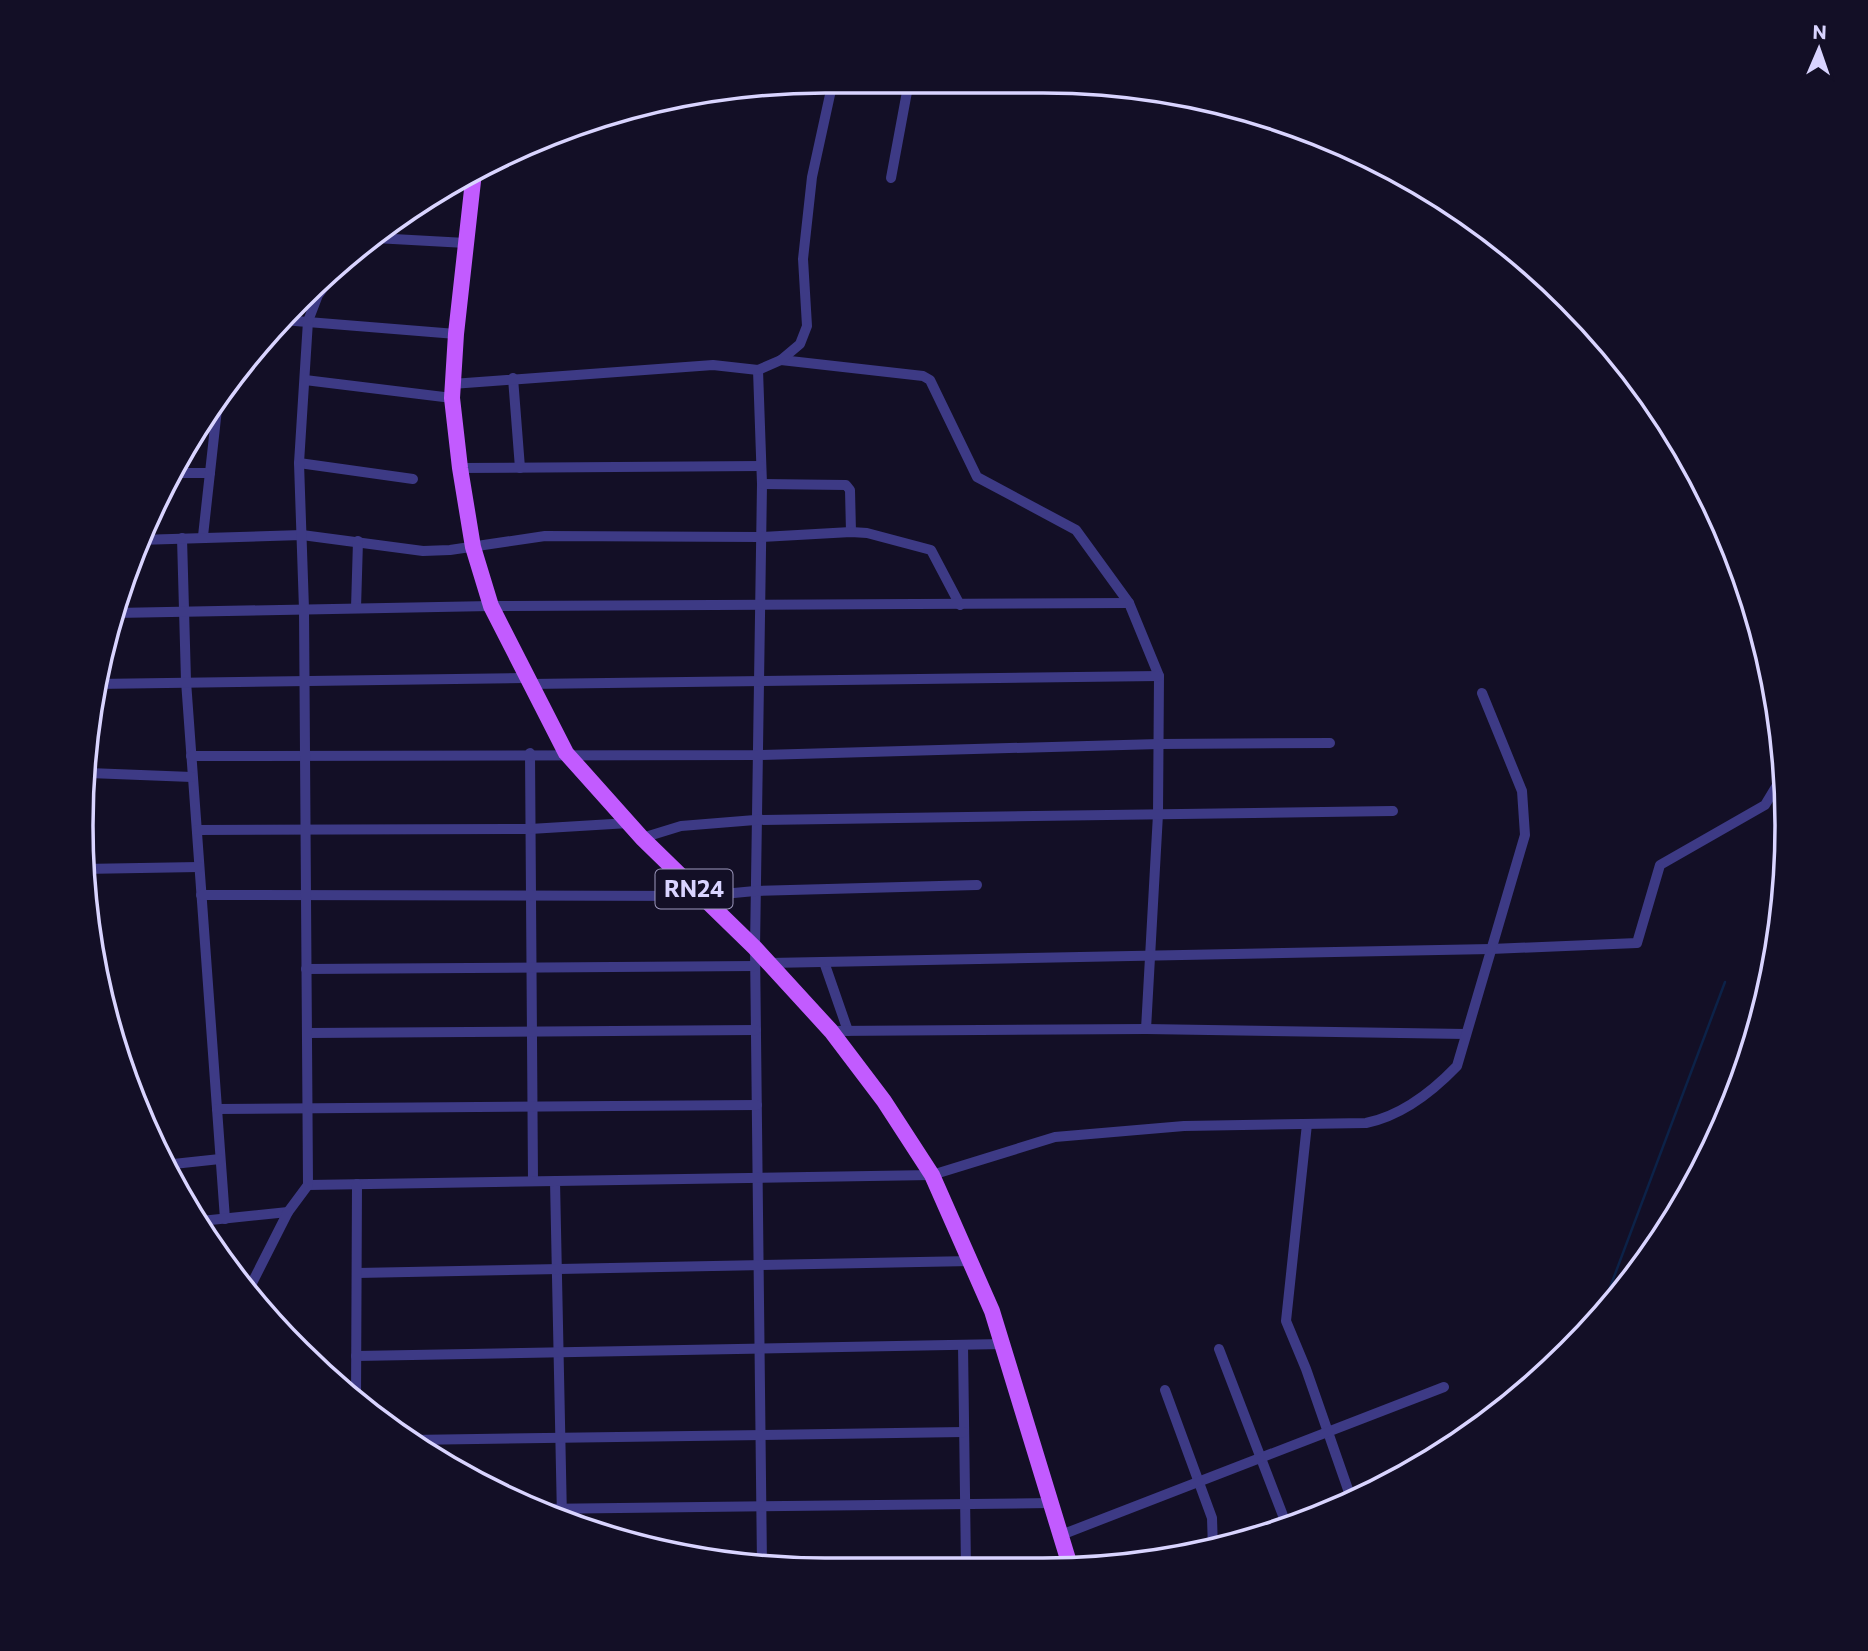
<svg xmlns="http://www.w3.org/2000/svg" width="1868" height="1651" viewBox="0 0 1868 1651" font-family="Commissioner,sans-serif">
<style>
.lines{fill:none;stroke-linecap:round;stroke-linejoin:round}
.stream{stroke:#0c2248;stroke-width:2.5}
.minor{stroke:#3d3a85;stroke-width:10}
.primary{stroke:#c25bff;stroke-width:16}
.labels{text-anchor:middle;stroke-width:5;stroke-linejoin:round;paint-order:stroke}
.shield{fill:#130f26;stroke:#9e99be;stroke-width:2}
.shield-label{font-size:23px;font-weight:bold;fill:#d9d4ff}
.rim{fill:none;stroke:#d9d4ff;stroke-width:3.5}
</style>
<rect width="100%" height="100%" fill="#130f26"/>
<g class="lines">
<path class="stream" d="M1597,1322L1725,982"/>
<g class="minor">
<path d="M891,178L909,81"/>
<path d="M375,238L466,243"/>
<path d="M283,320L456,334"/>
<path d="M781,360L923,376L930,380L977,477L1076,530L1129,603L1159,676L1158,814L1146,1029"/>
<path d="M758,370L762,484L755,948L762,1566"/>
<path d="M513,378L520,468"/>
<path d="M305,380L452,398"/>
<path d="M452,384L713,365L758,370L781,360L800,344L807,326L803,259L812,177L833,81"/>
<path d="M299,463L413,479"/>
<path d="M460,468L761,466"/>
<path d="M176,473H210"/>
<path d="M762,484L846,485L850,490L851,532"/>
<path d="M203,536L218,400"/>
<path d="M182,538L186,681L225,1219"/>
<path d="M138,540L302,535L423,551L450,550L545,536L761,537L851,532L867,533L931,550L960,605"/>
<path d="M356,608L358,541"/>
<path d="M115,613L491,606L1129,603"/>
<path d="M95,684L525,678"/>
<path d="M529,684L1159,676"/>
<path d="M530,753L533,1181"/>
<path d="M191,756L758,755L1159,744L1330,743"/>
<path d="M89,773L192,777"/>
<path d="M197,830L530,829L629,823"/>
<path d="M642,838L681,826L755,820L1393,811"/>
<path d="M82,869L199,867"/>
<path d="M201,895L702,896L755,891L977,885"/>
<path d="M824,962L848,1031"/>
<path d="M769,963L1491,949L1637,943L1660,865L1765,805L1785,772"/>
<path d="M306,969L755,966"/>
<path d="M831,1031L1146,1029L1466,1034"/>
<path d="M307,1033L756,1030"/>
<path d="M217,1109L757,1105"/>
<path d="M1307,1124L1286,1321L1306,1369L1352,1501"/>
<path d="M164,1165L220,1159"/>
<path d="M555,1181L562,1518"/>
<path d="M308,1185L932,1175L1055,1137L1184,1126L1366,1123C1401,1116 1432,1092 1457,1066L1525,835L1522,791L1482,693"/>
<path d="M201,1221L288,1212"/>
<path d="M357,1273L972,1261"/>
<path d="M248,1291L288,1212L308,1185L304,609L299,463L308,321L318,295L346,257"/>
<path d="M963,1345L966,1569"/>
<path d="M1219,1349L1287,1526"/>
<path d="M356,1356L1003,1344"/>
<path d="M1165,1390L1212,1518L1213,1549"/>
<path d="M356,1401L357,1184"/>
<path d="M409,1440L964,1432"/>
<path d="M537,1509L1051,1503"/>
<path d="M1061,1535L1444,1387"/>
</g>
<path class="primary" d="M474,172L456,334L452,398L460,468L473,547L491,606L566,753L642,838L755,948L831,1031L884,1101L932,1175L992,1311L1071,1569"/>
</g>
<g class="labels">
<rect class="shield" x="655.5" y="869.5" width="77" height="39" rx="5"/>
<g class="shield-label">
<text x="694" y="897">RN24</text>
</g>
</g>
<path d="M0 0H1868V1651H0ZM825 93H1043A732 732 0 0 1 1775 825V826A732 732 0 0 1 1043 1558H825A732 732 0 0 1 93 826V825A732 732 0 0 1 825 93Z" fill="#130f26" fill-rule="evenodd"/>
<path class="rim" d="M825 93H1043A732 732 0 0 1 1775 825V826A732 732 0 0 1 1043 1558H825A732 732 0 0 1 93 826V825A732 732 0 0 1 825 93Z"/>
<g transform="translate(1819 49) rotate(2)" stroke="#130f26" stroke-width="5" paint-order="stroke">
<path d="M0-5L12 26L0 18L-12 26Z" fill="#d9d4ff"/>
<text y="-10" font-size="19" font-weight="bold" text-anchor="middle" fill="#d9d4ff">N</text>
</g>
</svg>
